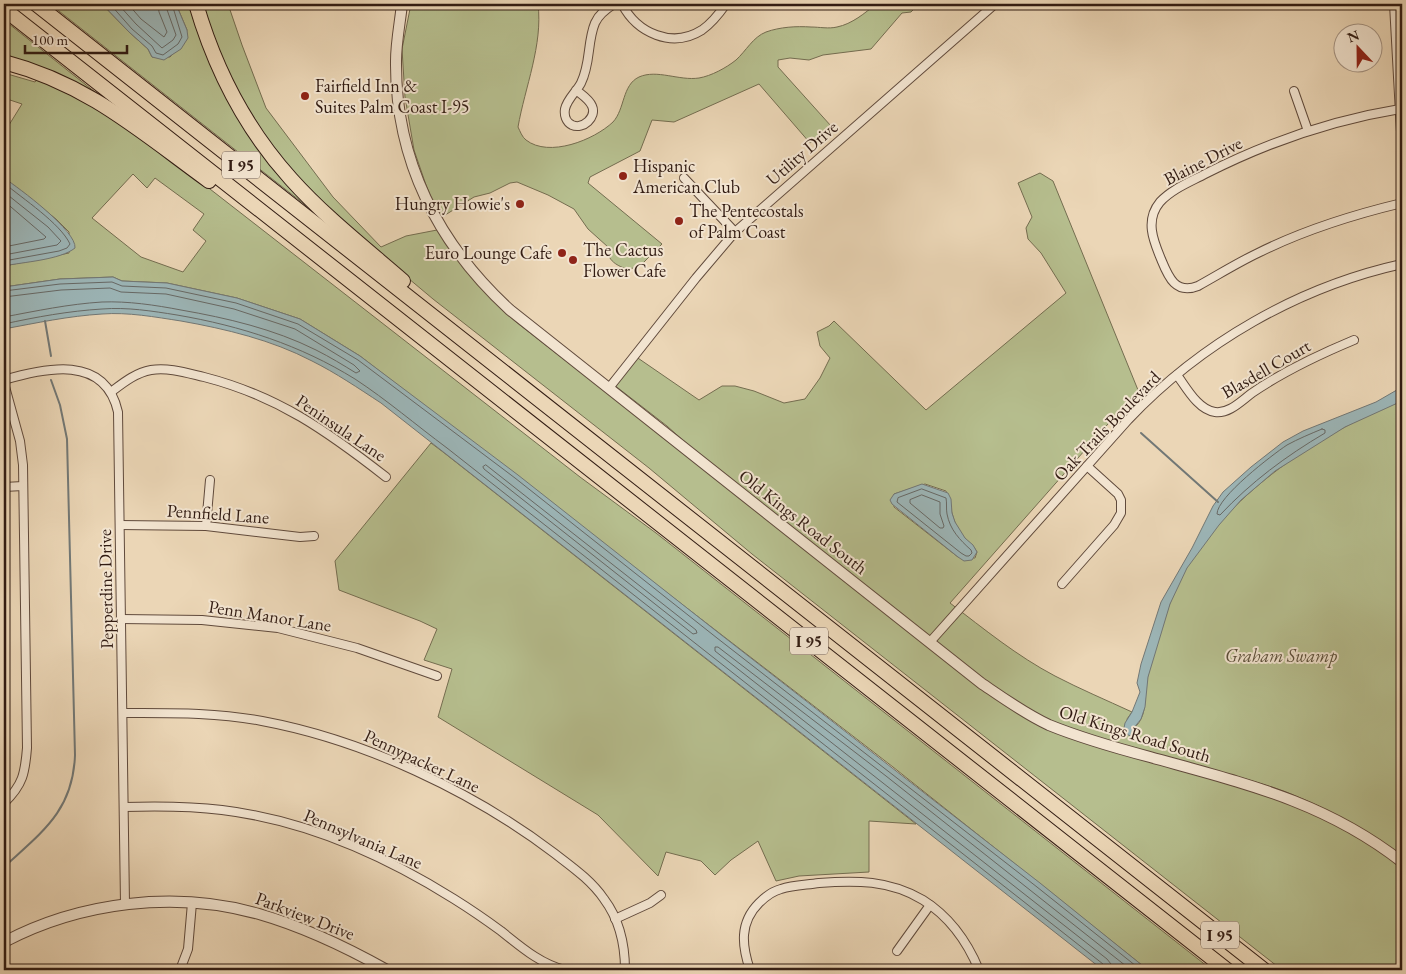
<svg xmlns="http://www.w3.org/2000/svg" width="1406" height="974" viewBox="0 0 1406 974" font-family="'EB Garamond',serif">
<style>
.green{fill:#b6be8e;stroke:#746d50;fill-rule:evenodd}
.water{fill:#9cb6b8;stroke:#727876}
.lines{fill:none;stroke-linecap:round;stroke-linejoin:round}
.shore{stroke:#676966;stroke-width:1}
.stream{stroke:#727876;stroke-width:2}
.minor-casing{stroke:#604a3c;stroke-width:10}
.tertiary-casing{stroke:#604a3c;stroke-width:12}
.motorway-casing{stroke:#321c13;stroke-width:16}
.minor{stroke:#f2e4d0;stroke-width:8}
.tertiary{stroke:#f2e4d0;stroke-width:10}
.motorway{stroke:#ebd6b6;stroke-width:14}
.poi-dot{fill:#8f2418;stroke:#f2e4d0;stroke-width:2}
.labels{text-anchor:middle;stroke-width:4;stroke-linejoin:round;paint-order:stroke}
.shield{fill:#f2e4d0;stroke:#6c584c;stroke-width:1}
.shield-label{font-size:16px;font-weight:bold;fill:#321c13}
.poi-label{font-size:18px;fill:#321c13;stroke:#f2e4d0;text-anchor:start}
.street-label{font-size:18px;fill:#321c13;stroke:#f2e4d0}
.park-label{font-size:18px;font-style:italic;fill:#5a4d38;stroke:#f2e4d0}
</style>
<rect width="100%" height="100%" fill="#ebd6b6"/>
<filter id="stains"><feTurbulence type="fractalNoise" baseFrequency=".004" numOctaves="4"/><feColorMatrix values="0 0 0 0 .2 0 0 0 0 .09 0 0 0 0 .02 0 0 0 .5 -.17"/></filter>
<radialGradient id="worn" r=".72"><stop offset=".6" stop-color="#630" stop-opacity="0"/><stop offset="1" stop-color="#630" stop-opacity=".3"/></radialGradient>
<g class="green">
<path d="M50,4H102L129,32L148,49L152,57H170L177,50L187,30L176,4H194L215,68L318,215Z"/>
<path d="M201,4H228L242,45L266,108L333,197L381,247L406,236L437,230C460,265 485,295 516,322L1020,714L1264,794L1313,813L1369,843L1402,867V970H1282L752,554L649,468L433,299L365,242L286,167L237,97Z"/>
<path d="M411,4H538C543,45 525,87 518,127C520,131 522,137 526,140C549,158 594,140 613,122C625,109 622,85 639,77C657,69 679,81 699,78C711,76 726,68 736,60C746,51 753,37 766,32C780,27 796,26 811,27C819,27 829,29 837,27C852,24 865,13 876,4H919L911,12L902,13L871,49L823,55L809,60L790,58L778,60V67L831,126L810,143L759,84L674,122L652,120L640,151L590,177L588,183L662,244L643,263L629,270C618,266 606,261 608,247L588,229L574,209L548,195L517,182L510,183L490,193L474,197L442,217L435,207L426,185L414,150L405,97L402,49Z"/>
<path d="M4,20L100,96L4,59Z"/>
<path d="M4,73L35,82L38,78L47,79L147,140L580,477L656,533L1212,970H1148L893,767L360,356L300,319L237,298L167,283L122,281L113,277L60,279L4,287V266L69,253V232L56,219L4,178V133L22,104L4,98ZM133,174L147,188L155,178L204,214L193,230L206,241L183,272L141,257L92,218Z"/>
<path d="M1040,173L1053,181L1138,390L950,603C984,629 1017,656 1055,676C1080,689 1106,700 1132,712L1127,719L1132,732C1134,727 1139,724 1141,719C1147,707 1144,692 1147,679C1153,654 1161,630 1169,606C1201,511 1312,435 1402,401V857C1367,831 1331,810 1291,794C1214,765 1131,755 1055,723C1036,714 1018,702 999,691L715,469L667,426L609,381L632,354L699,400L722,386H735L754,391L784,403L805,399L820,378L830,358L820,346L817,332L829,326L834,321L926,410L1066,293L1041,253L1028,239L1026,228L1032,217L1018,183ZM925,484L946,491C951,506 952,521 961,534C966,541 973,544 977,552L975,558L958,557L894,507V494Z"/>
<path d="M431,443L443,452L916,824L869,821V872L799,876L776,881L758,841L731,860L715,875L701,861L666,852L658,876L598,815L438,717L452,669L424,660L437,629L420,621L339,590L335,561Z"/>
</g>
<g class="water">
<path d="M102,4H176L187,30L188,38L181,49L164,60L152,57L148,49L129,32Z"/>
<path d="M4,178C19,188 77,231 75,248C60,260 23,262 4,266Z"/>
<path d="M113,277L122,281L167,283L237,298L300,319L360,356L518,475L720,634L1040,883L1148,970H1103L381,403C358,388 336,373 312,361C272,340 226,329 181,321C155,317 128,312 102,314C69,316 36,323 4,329V287L60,279Z"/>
<path d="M1402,387V401L1345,427L1275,471L1241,500L1219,525L1187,568L1170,604L1148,677L1145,707L1141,719L1133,729L1131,736L1123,733L1125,723L1132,712L1140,692L1137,683L1141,664L1161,602L1192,548L1213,506L1223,492L1251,467L1283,442L1303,431L1376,402Z"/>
<path d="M922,484L948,493L951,499L952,513L955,522L965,538L973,545L977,552L972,560L964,561L958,557L892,504L890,500L894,494Z"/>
</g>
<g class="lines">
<g class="shore">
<path d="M110,4L132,29L152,46L156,53L163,55L178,44L182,37L172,4"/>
<path d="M118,4L136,24L162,48L173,40L176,35L165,4"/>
<path d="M128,4L141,19L164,37L167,32L159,12L158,4"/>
<path d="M4,183C23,199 60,223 70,244L67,248L59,251L4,261"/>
<path d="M4,192L48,227L61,241L57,245L4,255"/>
<path d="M4,201L46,237L44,239L4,247"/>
<path d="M4,291L60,284L112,282L122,286L166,288L236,303L298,324L358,360L515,478L717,638L1037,887L1141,970"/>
<path d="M4,297L61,290L110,288L121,292L166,294L234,309L295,329L354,365L360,371L356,373C343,365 330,357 316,350C274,329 227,318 181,310C155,305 128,301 102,302C69,304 36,311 4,317"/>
<path d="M4,324C36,317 69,311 102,309C127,307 152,311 177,315C241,326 300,345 355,379C387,400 416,425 447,448L1103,964L1105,970"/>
<path d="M1322,429L1325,430V433C1286,456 1251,482 1220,515L1217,514C1217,497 1272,455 1287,445C1298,439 1310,434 1322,429Z"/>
<path d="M486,465L696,630L697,633L693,634L484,469L483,467Z"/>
<path d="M922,489L946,498C947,503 946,509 947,514C950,530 960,540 971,550L972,553L969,556H966L961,553L897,502L898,498Z"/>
<path d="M922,495L940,502V514L944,526L943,528H940L910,503V500Z"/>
<path d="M1112,970L1111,964L1107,959L715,651V647H718L886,776L1131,970"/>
</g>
<g class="stream">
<path d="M45,321L51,356"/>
<path d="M1141,433L1218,502"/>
<path d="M4,867C42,832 73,811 75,755L67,439L60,405L51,380"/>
</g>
<g class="minor-casing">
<g id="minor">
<path d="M622,4C637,33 672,49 702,30C712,23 719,14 726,4"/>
<path d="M1394,4L1402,150"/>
<path d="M576,90C582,95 589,99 592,106C597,117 583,130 572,125C566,122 564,115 565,109C567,99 577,91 581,83C591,63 587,42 595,23C599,14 606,9 614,4"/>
<path d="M1294,91L1308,131"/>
<path d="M1400,109C1332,120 1266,143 1205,174C1190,182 1172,189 1160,202C1145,220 1153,240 1161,259C1168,276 1175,295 1198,286C1218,275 1237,263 1258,253C1304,230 1352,215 1402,203"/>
<path d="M684,178L735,232"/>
<path d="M1177,375C1186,387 1198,410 1215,412C1229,414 1241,401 1252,393C1284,371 1318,355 1354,340"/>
<path d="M4,380C45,368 105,354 118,412L125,904"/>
<path d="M4,383L20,441L23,465L27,748C25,773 23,785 4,803"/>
<path d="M609,388L696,278L735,232L995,4"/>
<path d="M111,392C123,383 135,373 151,370C168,367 187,373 204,377C278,396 327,431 386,477"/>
<path d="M4,487L23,486"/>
<path d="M120,525L206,526L300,537L314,536"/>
<path d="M206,526L210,480"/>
<path d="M1062,584L1114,525L1121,513V500L1118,494L1087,466"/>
<path d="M121,619L202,620L278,628L357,648L437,676"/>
<path d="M930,642L1128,420C1201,343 1298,287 1402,264"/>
<path d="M123,713C169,713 216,712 262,721C364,740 472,791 554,853C572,867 591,880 604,899C619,919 625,945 625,970"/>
<path d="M124,807C157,806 189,806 222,810C304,820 384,855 454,899C470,909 486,920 501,931C520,946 540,964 565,970"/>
<path d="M615,919L650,903L661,895"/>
<path d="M897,951L930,905"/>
<path d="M180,970L188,949L192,903"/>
<path d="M750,970C742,946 739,923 759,903C765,897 773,891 781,889C793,885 806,885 819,883C855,880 890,880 923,900C950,917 967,941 979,970"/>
</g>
</g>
<g class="tertiary-casing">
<g id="tertiary">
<path d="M402,4C400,23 396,42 396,61C395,160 438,244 510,310L981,683C1003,698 1025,714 1049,725C1081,738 1116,748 1150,757C1243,783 1324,801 1402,862"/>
<path d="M4,942C80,902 175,890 259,914C304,927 346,947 387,970"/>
</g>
</g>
<g class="motorway-casing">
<g id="motorway">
<path d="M36,4L1264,970"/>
<path d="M196,4C215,69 245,128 291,179C324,216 365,248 403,281"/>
<path d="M4,9L1227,970"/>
<path d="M4,62C88,84 140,131 209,181"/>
</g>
</g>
<use href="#minor" class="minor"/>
<use href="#tertiary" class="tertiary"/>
<use href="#motorway" class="motorway"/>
</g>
<g class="poi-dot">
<circle cx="305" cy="96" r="5"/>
<circle cx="623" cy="176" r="5"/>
<circle cx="520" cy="204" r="5"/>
<circle cx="679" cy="221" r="5"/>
<circle cx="562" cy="253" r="5"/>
<circle cx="573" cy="260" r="5"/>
</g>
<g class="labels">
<g class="shield">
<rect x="222" y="151.5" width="38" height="27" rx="4"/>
<rect x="790" y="627.5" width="38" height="27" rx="4"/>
<rect x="1201" y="921.5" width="38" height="27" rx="4"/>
</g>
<g class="shield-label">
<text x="241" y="171">I 95</text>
<text x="809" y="647">I 95</text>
<text x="1220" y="941">I 95</text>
</g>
<g class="poi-label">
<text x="315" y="92">Fairfield Inn &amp;<tspan x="315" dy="21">Suites Palm Coast I-95</tspan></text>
<text x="633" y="172">Hispanic<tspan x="633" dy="21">American Club</tspan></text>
<text x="510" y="210" text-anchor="end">Hungry Howie's</text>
<text x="689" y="217">The Pentecostals<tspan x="689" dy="21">of Palm Coast</tspan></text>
<text x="583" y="256">The Cactus<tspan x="583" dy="21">Flower Cafe</tspan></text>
<text x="552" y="259" text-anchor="end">Euro Lounge Cafe</text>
</g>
<g class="street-label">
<text transform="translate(802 153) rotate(-41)" y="6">Utility Drive</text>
<text transform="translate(1203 161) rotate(-27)" y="6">Blaine Drive</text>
<text transform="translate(1266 369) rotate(-30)" y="6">Blasdell Court</text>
<text transform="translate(1107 426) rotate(-46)" y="6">Oak Trails Boulevard</text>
<text transform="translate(341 428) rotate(34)" y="6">Peninsula Lane</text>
<text transform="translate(218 514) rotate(4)" y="6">Pennfield Lane</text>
<text transform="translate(803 522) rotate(38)" y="6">Old Kings Road South</text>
<text transform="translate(106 589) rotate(-91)" y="6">Pepperdine Drive</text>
<text transform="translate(270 616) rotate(9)" y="6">Penn Manor Lane</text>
<text transform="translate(1135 734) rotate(17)" y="6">Old Kings Road South</text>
<text transform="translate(422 761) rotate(25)" y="6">Pennypacker Lane</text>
<text transform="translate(363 839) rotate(23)" y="6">Pennsylvania Lane</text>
<text transform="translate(305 916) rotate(21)" y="6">Parkview Drive</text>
</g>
<g class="park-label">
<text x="1281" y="662">Graham Swamp</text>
</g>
</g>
<rect width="1406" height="974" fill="none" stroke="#ebd6b6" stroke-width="20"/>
<rect x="5" y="5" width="1396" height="964" fill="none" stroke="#321c13" stroke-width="2.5"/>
<rect x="10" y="10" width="1386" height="954" fill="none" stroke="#321c13"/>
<g transform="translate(1358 48) rotate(338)"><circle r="24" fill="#f2e4d0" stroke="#a59484"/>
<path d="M0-4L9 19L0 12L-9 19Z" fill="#8f2418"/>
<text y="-8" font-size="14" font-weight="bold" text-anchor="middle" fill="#321c13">N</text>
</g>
<path d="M25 45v8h102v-8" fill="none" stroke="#321c13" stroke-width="2.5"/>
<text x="32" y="45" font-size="15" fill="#321c13" stroke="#f2e4d0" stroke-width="4" paint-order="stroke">100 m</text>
<rect width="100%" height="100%" filter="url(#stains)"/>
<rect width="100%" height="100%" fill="url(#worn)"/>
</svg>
